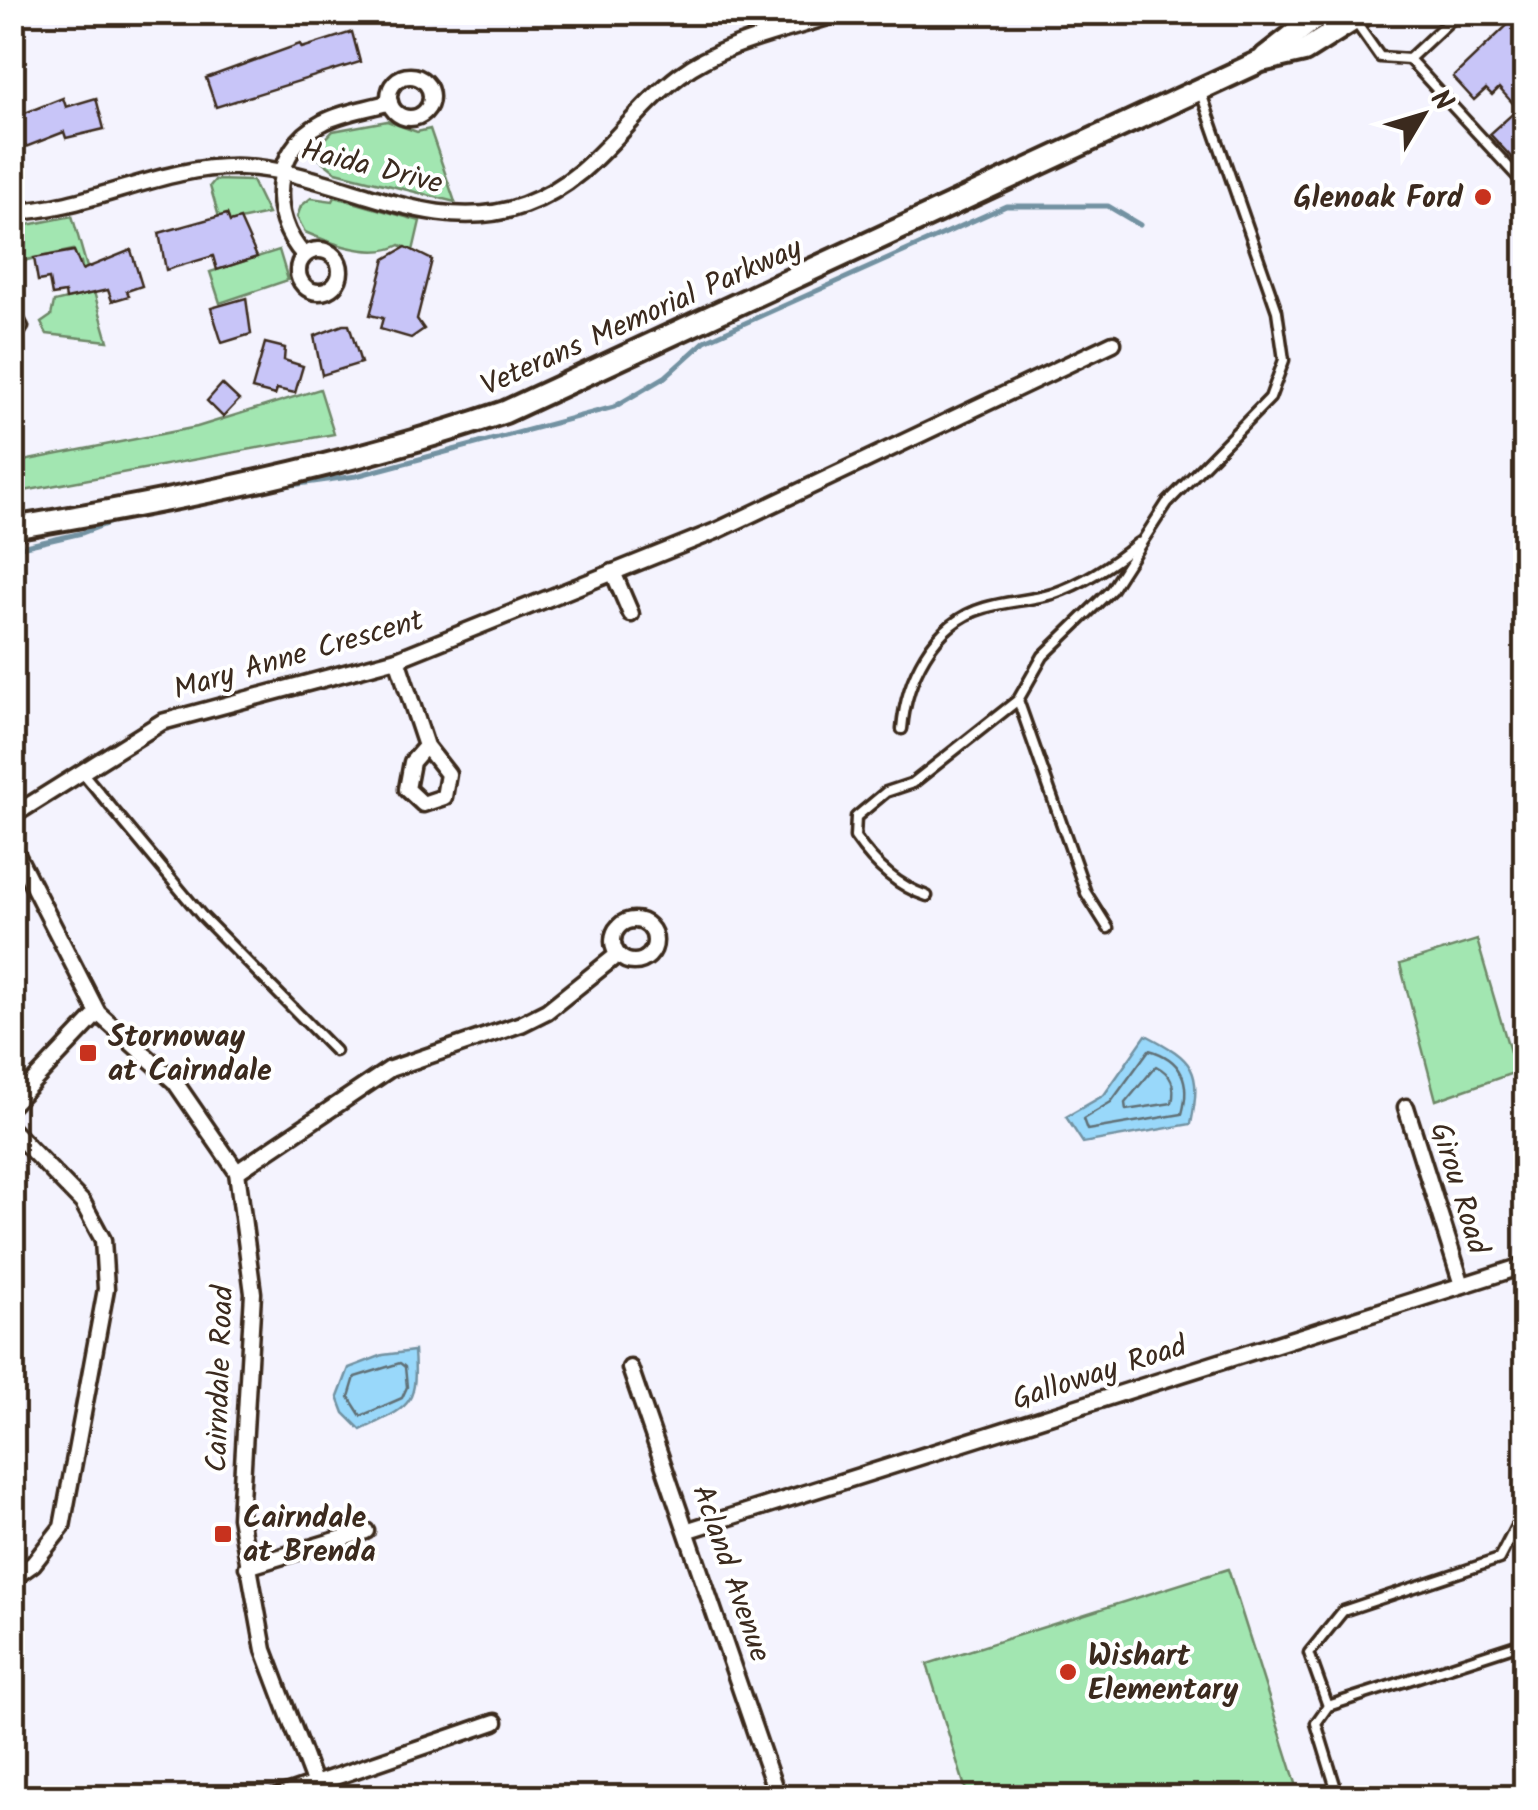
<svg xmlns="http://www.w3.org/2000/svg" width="1538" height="1810" viewBox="0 0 1538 1810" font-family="Kalam,sans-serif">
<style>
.green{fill:#a2e6b1;stroke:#6e8868;stroke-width:2.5}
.water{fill:#99d8fa;stroke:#7392a2;stroke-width:2.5}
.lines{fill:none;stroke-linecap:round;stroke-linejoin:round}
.shore{stroke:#617076;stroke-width:2.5}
.stream{stroke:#7392a2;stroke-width:5}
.building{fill:#c8c5f8;stroke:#3b2a1e;stroke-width:2.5}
.lane-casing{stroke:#3b2a1e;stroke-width:15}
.street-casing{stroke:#3b2a1e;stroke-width:21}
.secondary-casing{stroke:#3b2a1e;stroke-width:28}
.lane{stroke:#fff;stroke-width:8}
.street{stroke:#fff;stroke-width:14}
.secondary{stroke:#fff;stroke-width:20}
.poi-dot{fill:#c8321e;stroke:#fff;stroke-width:4}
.labels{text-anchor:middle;stroke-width:8;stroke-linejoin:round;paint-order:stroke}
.street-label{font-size:30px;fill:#3b2a1e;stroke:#fff}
.poi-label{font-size:30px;font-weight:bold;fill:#3b2a1e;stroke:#fff;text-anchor:start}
</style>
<rect width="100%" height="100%" fill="#f4f3fe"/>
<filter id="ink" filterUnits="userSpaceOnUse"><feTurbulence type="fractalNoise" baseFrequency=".01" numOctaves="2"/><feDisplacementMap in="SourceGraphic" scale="20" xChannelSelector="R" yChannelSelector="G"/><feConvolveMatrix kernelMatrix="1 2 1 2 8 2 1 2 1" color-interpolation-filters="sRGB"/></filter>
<g filter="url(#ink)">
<g class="green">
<path d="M387,121L417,132L430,129L455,202L336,172L319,159L320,145L333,131Z"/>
<path d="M215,180L252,181L268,214L230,222L227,214L219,217L210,186Z"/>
<path d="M335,197L420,221L413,251L400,245C374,259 332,244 305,232L297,217L301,206L311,198L333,201Z"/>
<path d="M72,216L74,222L108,341L47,334L41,323L51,316L54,302L87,294L81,262L76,263L73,250L27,260L13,270V228Z"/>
<path d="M279,250L288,280L220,303L210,272Z"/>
<path d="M320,389L334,434L13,493V463L197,427Z"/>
<path d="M1477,940L1516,1072L1436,1100L1400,964Z"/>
<path d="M1228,1569L1300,1796L968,1797L927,1664Z"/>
</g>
<g class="water">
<path d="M1146,1035C1194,1060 1202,1070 1191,1124L1083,1143L1066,1117L1104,1095Z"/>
<path d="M414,1351C418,1408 409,1406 361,1430L344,1413L338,1397L349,1368L383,1355Z"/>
</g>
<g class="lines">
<g class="shore">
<path d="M1149,1050C1182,1059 1191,1082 1182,1114L1087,1130L1083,1119L1111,1102Z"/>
<path d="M1156,1066C1172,1074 1176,1086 1172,1103L1126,1110L1125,1103Z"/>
<path d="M400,1363L405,1367L407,1387L402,1398L361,1416L349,1397L355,1377Z"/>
</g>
<g class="stream">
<path d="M263,489L356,476L614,407L665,377L705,341L1006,206H1108L1140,225"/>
<path d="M12,549L82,533L125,517"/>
</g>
</g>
<g class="building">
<path d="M1521,12H1526V173L1490,134L1518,109L1499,88L1492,95L1486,89L1474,100L1453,77Z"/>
<path d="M352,32L360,62L216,107L206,78L300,44L302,48Z"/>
<path d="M63,98L66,107L96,98L104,129L66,138L64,132L18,150L12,148V118Z"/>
<path d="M227,214L230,222L240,219L257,257L217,270L213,256L166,270L159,233Z"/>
<path d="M406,247L432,260L417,319L424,329L411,338L380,329L383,318L370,315L385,259Z"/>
<path d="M131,250L142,286L127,291L129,296L112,301L108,290L66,299L65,293L52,295L49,279L38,281L34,258L74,251L82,270Z"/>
<path d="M246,298L251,334L222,343L211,308Z"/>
<path d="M343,325H349L361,363L322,375L314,336Z"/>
<path d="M265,343L285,348L284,360L303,366L295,393L277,389L275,395L252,389Z"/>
<path d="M222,384L239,400L223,417L207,401Z"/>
</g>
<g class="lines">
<g class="lane-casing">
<g id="lane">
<path d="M1459,12L1409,59L1526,186"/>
<path d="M1354,20L1380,57L1409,59"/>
<path d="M12,306L23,327L12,344"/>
<path d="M1018,700L1086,893L1108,928"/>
<path d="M902,729C906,681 932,623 984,608C1006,601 1029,601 1052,594C1084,583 1112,565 1138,543"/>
<path d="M82,772L201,915L335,1051"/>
<path d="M927,896C897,886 873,863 855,837L856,817L886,792L913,783L1018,700L1043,656L1111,590L1167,503L1270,398L1284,360L1277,311L1201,93"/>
<path d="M1328,1706L1309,1653L1343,1611L1499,1559L1526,1507"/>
<path d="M1339,1798L1316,1723L1328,1706L1526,1642"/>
</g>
</g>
<g class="street-casing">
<g id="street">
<circle cx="410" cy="97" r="21"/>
<path d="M12,212C91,209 164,164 242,167C336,170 430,240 524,205C597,178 623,118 680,75C724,42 791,30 843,12"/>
<circle cx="319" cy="271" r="21"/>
<path d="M304,255C268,217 271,149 322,123C342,112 368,109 390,102"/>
<path d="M613,572L631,614"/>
<path d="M397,659L426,746L448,774L444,797L423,804L407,789L412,762L426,746"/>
<path d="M12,816L162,722L397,659L716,531L1113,343"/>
<path d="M12,845L98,1013L175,1082L237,1172L253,1293L240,1517L264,1650L320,1798"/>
<circle cx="634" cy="941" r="21"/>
<path d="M12,1104L98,1013"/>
<path d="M1406,1107L1462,1285"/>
<path d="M12,1130L83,1203L103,1240L106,1289L62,1527L33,1564L12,1579"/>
<path d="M237,1172L390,1069L521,1024L547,1011L617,955"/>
<path d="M630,1368L778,1798"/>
<path d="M689,1530L1526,1265"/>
<path d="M247,1567L366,1531"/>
<path d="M274,1798L495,1722"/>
</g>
</g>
<g class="secondary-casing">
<g id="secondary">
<path d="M1265,57L1323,12"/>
<path d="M12,528C180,500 344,467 505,412L1261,61L1304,51L1366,12"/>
</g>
</g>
<use href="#lane" class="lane"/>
<use href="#street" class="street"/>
<use href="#secondary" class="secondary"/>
</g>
</g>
<g class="poi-dot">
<circle cx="1483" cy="197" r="10"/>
<rect x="78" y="1043" width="20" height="20" rx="5"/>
<rect x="213" y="1524" width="20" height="20" rx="5"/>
<circle cx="1068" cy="1672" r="10"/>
</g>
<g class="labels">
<g class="street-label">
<text transform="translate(372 166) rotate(14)" y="10">Haida Drive</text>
<text transform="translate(641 316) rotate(-24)" y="10">Veterans Memorial Parkway</text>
<text transform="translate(298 654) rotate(-16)" y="10">Mary Anne Crescent</text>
<text transform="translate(1460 1188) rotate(73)" y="10">Girou Road</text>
<text transform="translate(1099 1372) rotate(-18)" y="10">Galloway Road</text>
<text transform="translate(219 1379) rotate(-88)" y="10">Cairndale Road</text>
<text transform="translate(732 1573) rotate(71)" y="10">Acland Avenue</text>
</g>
<g class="poi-label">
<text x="1463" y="207" text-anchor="end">Glenoak Ford</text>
<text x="108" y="1046">Stornoway<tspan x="108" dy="34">at Cairndale</tspan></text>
<text x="243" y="1527">Cairndale<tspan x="243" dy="34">at Brenda</tspan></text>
<text x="1088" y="1665">Wishart<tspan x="1088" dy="34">Elementary</tspan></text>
</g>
</g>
<rect width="1538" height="1810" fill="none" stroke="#fff" stroke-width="50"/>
<rect x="25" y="25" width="1488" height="1760" fill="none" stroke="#3b2a1e" stroke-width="4" filter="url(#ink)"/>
<g transform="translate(1423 115) rotate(52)" stroke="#ffffff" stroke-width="8" paint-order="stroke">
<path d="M0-8L18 38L0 25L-18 38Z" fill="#3b2a1e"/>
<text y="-15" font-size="28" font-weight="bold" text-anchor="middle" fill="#3b2a1e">N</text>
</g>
</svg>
